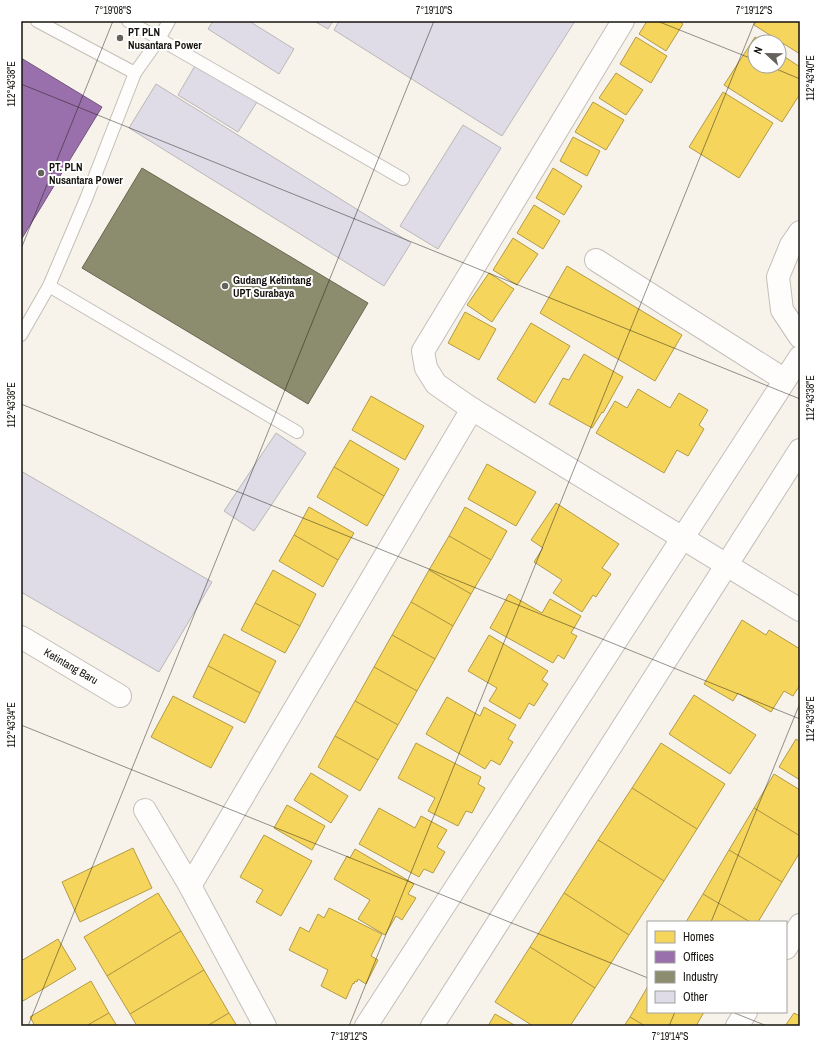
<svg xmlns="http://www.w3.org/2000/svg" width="821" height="1047" viewBox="0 0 821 1047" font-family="'Archivo Narrow',sans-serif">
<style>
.homes{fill:#f6d55c;stroke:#b39b45}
.offices{fill:#9970ab;stroke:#72547c}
.industry{fill:#8c8c6e;stroke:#696851}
.building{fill:#dfdbe7;stroke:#bab8b7}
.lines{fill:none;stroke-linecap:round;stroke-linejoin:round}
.service-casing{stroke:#c3bfb9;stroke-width:14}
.minor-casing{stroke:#c3bfb9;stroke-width:24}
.service{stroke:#fefdfc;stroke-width:12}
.minor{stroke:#fefdfc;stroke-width:22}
.ticks{fill:none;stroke:#16130e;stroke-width:1;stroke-opacity:0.45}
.poi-dot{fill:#65615b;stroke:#fff;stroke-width:1.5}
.labels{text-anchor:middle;stroke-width:4;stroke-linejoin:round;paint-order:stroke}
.poi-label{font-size:11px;font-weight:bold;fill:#16130e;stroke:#fff;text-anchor:start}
.street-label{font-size:11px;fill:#16130e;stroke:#fff}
.neatline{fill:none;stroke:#16130e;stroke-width:1.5}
.ticks-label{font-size:10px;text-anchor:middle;fill:#16130e}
</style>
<rect width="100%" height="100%" fill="#f7f3eb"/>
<g class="homes">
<path d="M647,21H679L683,24L666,51L639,34Z"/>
<path d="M756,21H800V54L754,25Z"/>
<path d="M636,37L667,56L651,83L620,64Z"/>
<path d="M755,37L762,42H755V66H779V53L800,67V94L782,122L724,85Z"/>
<path d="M616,73L643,90L626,115L599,98Z"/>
<path d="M723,92L773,123L739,178L689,147Z"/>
<path d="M593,102L624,120L606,150L575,132Z"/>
<path d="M573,137L600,151L587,176L560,161Z"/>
<path d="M553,168L582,186L564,215L536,198Z"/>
<path d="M534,205L560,221L543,249L517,233Z"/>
<path d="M513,238L538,254L517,285L493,270Z"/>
<path d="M567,266L682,335L655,381L540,313Z"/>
<path d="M489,273L514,289L492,322L467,305Z"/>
<path d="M465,312L496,329L479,360L448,343Z"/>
<path d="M531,323L570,346L535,403L497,379Z"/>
<path d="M584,354L623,377L603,413L602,412L592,428L549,404L563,378L569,380Z"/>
<path d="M638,389L670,408L679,393L708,410L699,425L704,429L688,456L677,450L664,473L596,433L615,401L627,408Z"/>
<path d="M371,396L424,426L405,460L352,430Z"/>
<path d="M350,440L399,469L384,496L334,467Z"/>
<path d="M487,464L536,492L516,526L468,499Z"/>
<path d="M334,467L384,496L367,526L317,497Z"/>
<path d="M556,503L619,544L602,568L611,574L596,597L593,595L582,612L553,593L562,580L534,562L543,548L531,540Z"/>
<path d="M309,507L354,533L338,560L294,535Z"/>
<path d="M465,507L507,531L491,560L449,536Z"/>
<path d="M294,535L338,560L323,587L279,561Z"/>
<path d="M449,536L491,560L471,594L429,570Z"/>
<path d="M273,570L316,594L300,626L255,603Z"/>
<path d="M429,570L471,594L453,626L411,602Z"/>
<path d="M509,594L542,613L550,599L581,616L571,633L577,636L564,659L558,655L553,663L490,628Z"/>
<path d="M411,602L453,626L435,659L392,635Z"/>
<path d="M255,603L300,626L285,653L241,630Z"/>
<path d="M742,620L766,635L769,630L800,649V685L793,696L784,691L771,712L738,693L733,701L704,684Z"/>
<path d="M224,634L276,661L260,693L208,666Z"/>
<path d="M392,635L435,659L417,691L374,667Z"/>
<path d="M489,635L548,671L542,680L548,684L534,706L529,703L520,719L489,701L497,688L468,671Z"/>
<path d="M208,666L260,693L245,723L193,697Z"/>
<path d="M374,667L417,691L398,725L355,701Z"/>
<path d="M694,695L756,735L730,774L669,734Z"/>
<path d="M173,696L233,727L211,768L151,737Z"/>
<path d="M447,697L480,716L484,707L516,725L508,739L513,742L500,765L491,760L485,769L426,734Z"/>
<path d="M355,701L398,725L378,760L335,736Z"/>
<path d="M335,736L378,760L360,791L318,767Z"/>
<path d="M796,739L800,742V780L779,767Z"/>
<path d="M416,743L481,777L478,784L485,788L472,813L466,811L458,826L428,811L435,798L398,778Z"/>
<path d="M661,743L725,784L697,829L632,788Z"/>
<path d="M311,773L348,796L331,823L294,800Z"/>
<path d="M774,774L800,790V836L754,808Z"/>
<path d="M632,788L697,829L664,881L598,840Z"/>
<path d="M287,805L325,826L312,850L274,828Z"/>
<path d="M379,808L415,828L421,816L447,830L437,847L445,852L433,873L424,869L419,877L359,844Z"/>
<path d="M754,808L800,836V852L782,882L729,850Z"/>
<path d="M264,835L312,861L281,916L256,902L263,890L240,877Z"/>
<path d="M598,840L664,881L629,935L564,893Z"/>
<path d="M133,848L152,888L80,922L62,882Z"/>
<path d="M355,849L414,884L408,894L416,898L402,920L396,916L385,935L358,919L370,900L334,879L347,856L350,858Z"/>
<path d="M729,850L782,882L758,922H750L703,894Z"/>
<path d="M158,893L181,931L107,976L84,937Z"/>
<path d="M564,893L629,935L595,988L530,947Z"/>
<path d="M703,894L750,922H686Z"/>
<path d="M329,908L382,934L371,956L378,960L366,984L358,979L357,982L355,981L354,984L353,983L346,999L321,986L328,970L289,950L300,927L309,932L318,914L324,918Z"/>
<path d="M181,931L204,970L130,1014L107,976Z"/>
<path d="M58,939L76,969L23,1001L21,998V961Z"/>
<path d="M530,947L595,988L570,1026H533L495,1002Z"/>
<path d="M204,970L229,1013L207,1026H137L130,1014Z"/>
<path d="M91,981L109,1013L86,1026H35L30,1017Z"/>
<path d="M648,986V1012H704L696,1026H645L630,1017Z"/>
<path d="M109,1013L117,1026H86Z"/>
<path d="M229,1013L237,1026H207Z"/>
<path d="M794,1013L800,1016V1026H785Z"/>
<path d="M495,1014L516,1026H488Z"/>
<path d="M630,1017L645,1026H624Z"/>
</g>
<path class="offices" d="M21,58L102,107L21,240Z"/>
<path class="industry" d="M142,168L368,303L308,404L82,268Z"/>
<g class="building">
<path d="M213,21H249L294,49L279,74L208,29Z"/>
<path d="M314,21H333L328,29Z"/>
<path d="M339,21H575L502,136L334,30Z"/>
<path d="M196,64L257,102L238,132L178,95Z"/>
<path d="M156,84L411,243L384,286L129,128Z"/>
<path d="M463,125L501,148L438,249L400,226Z"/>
<path d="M276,433L306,453L254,531L224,511Z"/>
<path d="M21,471L212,582L159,672L21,592Z"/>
</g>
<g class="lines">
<g class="service-casing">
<g id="service">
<path d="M128,21L403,179"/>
<path d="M135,73L159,39L169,21"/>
<path d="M49,286L297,432"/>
<path d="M21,335L49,286L86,199L135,73L37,21"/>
</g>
</g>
<g class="minor-casing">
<g id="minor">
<path d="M623,21L423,351L426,368L436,384L472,409L800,610"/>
<path d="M800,232L791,245L778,277L782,310L800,337"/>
<path d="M596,260L785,380"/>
<path d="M21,637L120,696"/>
<path d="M145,810L190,886L265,1026"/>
<path d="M190,886L472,409"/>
<path d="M786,948L800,925"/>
<path d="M366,1026L800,357"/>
<path d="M432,1026L800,450"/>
<path d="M737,1026L746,1012"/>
</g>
</g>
<use href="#service" class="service"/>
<use href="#minor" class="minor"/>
</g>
<path class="ticks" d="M657,21L755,60M769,66L800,79M21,84L800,399M21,249L113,21M21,404L800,719M21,725L648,978M711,922L800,703M732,1012L767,1026M28,1026L434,21M349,1026L755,21M669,1026L675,1012"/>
<g class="poi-dot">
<circle cx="120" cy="38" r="4"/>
<circle cx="41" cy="173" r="4"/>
<circle cx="225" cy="286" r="4"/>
</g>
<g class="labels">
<g class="poi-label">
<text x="128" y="36">PT PLN<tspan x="128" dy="13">Nusantara Power</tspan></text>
<text x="49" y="171">PT. PLN<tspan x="49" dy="13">Nusantara Power</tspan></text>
<text x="233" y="284">Gudang Ketintang<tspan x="233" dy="13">UPT Surabaya</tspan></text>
</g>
<g class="street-label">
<text transform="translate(71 666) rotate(30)" y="4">Ketintang Baru</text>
</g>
</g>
<rect width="821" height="1047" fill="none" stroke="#ffffff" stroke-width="44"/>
<rect x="647" y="921" width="140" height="92" fill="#ffffff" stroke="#a2a19f"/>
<rect x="655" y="931" width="20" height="12" fill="#f6d55c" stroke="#a2a19f"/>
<text x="683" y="941" font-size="12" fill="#16130e">Homes</text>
<rect x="655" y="951" width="20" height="12" fill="#9970ab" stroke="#a2a19f"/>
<text x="683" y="961" font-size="12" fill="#16130e">Offices</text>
<rect x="655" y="971" width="20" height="12" fill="#8c8c6e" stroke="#a2a19f"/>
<text x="683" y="981" font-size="12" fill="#16130e">Industry</text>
<rect x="655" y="991" width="20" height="12" fill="#dfdbe7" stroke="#a2a19f"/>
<text x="683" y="1001" font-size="12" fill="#16130e">Other</text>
<g transform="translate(767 54) rotate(292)"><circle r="19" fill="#ffffff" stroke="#a2a19f"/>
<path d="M0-3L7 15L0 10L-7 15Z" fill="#65615b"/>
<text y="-6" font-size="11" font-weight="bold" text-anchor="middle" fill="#16130e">N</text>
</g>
<rect x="22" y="22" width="777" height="1003" class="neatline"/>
<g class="ticks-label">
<text x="113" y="14">7°19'08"S</text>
<text x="434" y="14">7°19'10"S</text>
<text x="754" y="14">7°19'12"S</text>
<text transform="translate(810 78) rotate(-90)" y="4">112°43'40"E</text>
<text transform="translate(11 84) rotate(-90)" y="4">112°43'38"E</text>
<text transform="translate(810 398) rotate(-90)" y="4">112°43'38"E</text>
<text transform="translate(11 405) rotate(-90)" y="4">112°43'36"E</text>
<text transform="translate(810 719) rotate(-90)" y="4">112°43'36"E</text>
<text transform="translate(11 725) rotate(-90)" y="4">112°43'34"E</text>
<text x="349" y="1040">7°19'12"S</text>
<text x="670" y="1040">7°19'14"S</text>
</g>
</svg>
